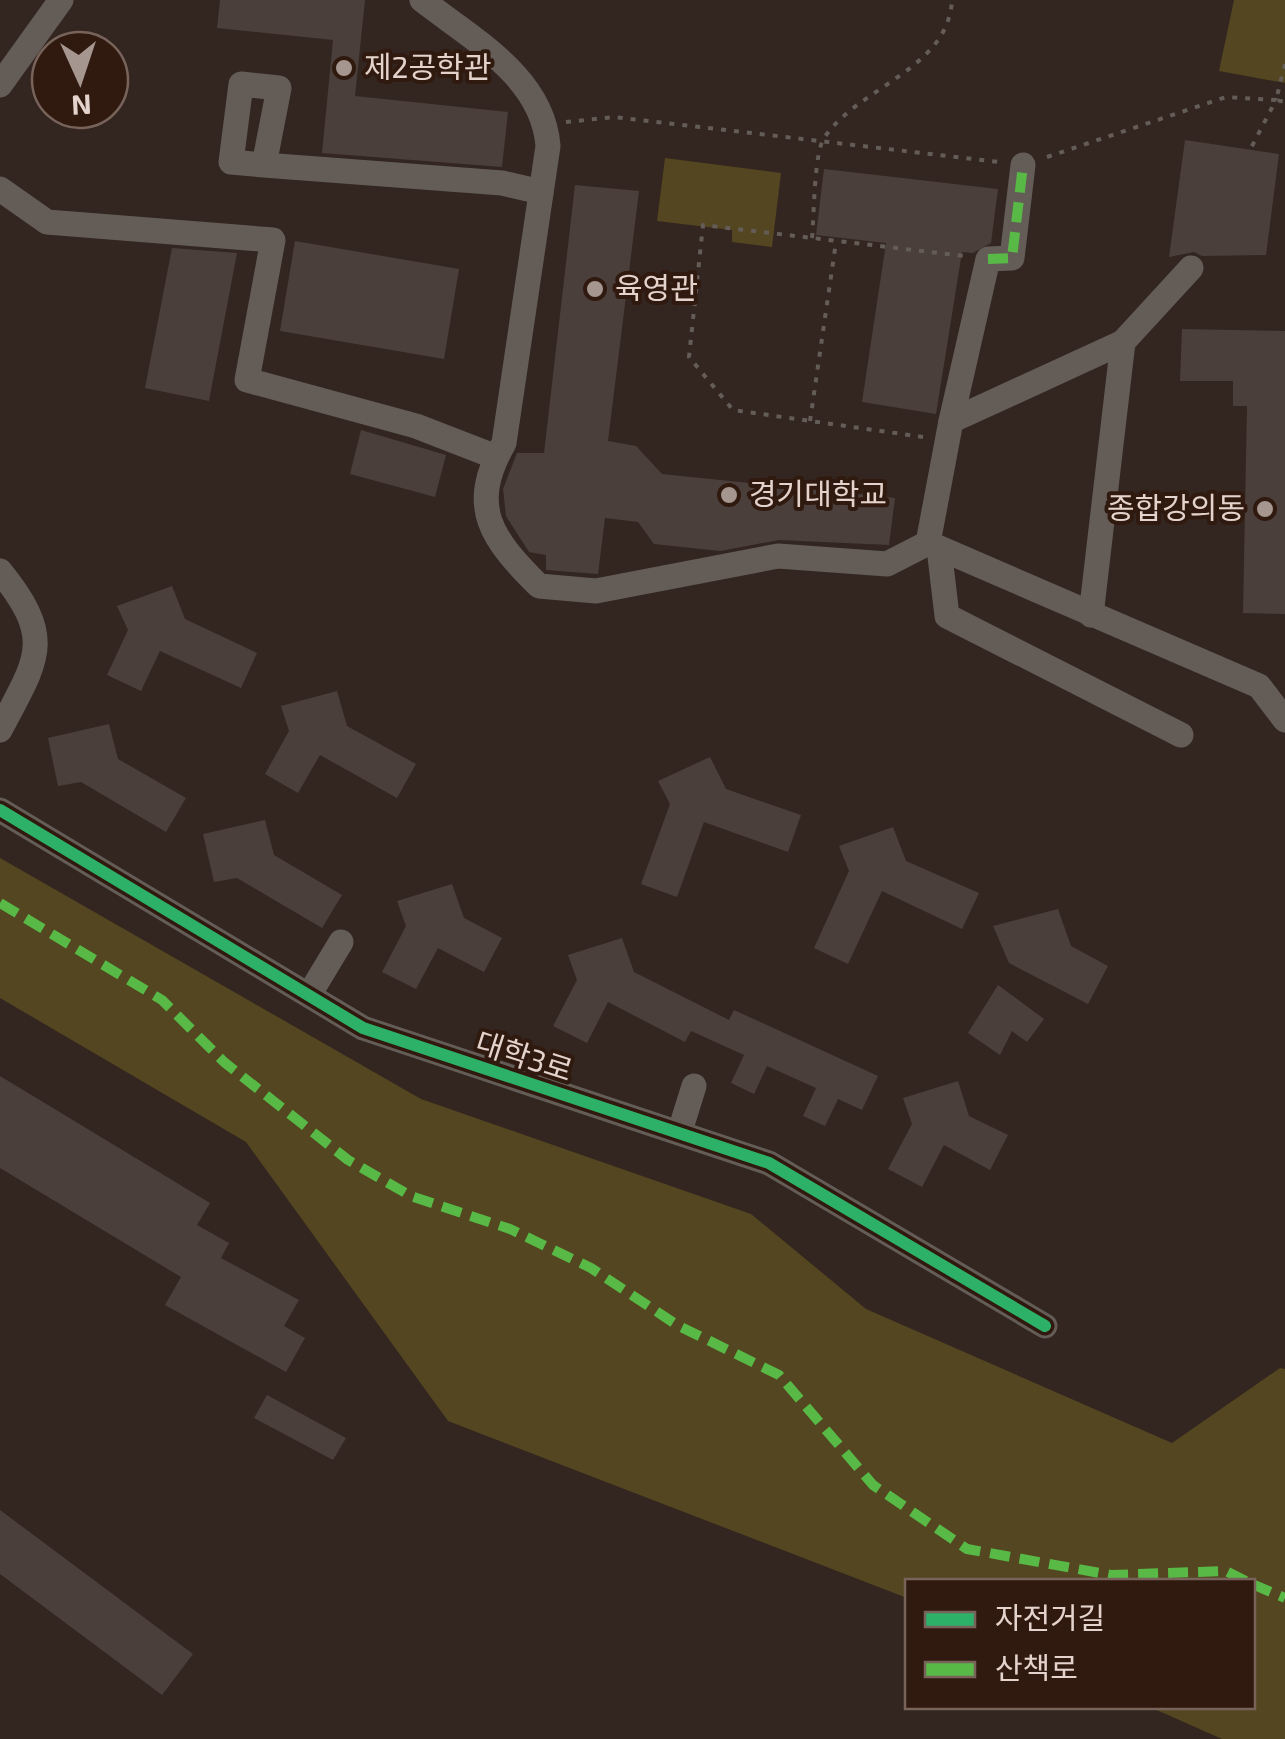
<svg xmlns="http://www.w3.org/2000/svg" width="1285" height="1739" viewBox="0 0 1285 1739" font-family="'Exo 2','Noto Sans KR',sans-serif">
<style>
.green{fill:#534620}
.building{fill:#4b3f3c}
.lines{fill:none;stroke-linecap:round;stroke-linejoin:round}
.path{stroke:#645d57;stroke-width:4;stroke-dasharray:5 8;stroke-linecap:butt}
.minor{stroke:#645d57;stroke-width:25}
.quiet{stroke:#58b947;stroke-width:10;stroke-dasharray:20 10;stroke-linecap:butt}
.cycleway-casing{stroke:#30190e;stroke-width:19}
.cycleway{stroke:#2db169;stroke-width:12}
.poi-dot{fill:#a59690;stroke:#30190e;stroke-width:4}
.labels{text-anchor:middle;stroke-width:8;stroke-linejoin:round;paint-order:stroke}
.poi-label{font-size:30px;fill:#e3d3cc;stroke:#30190e;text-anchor:start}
.street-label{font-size:30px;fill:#e3d3cc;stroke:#30190e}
</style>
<rect width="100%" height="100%" fill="#332620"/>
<g class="green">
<path d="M1234,0H1285V83L1219,71Z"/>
<path d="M665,158L781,173L772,247L732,242V230L657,221Z"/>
<path d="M0,858L421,1099L751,1214L866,1309L1172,1443L1280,1368L1285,1369V1739H1222L1150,1707L1252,1706V1582H908L907,1598L448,1421L246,1142L0,998Z"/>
</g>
<g class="building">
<path d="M220,0H365L355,96L508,112L502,167L322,153L333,40L217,28Z"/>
<path d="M1185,140L1279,154L1266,255L1202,256L1194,252L1169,257Z"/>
<path d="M824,169L998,189L991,243L973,253L962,252L936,414L862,402L886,243L816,235Z"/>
<path d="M575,185L639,191L608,441L636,446L662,474L895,498L889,545L779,540L720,551L654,544L638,522L605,518L598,574L546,570V555L529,552L506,516L503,489L517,453H544Z"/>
<path d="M295,241L459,269L444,359L280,331Z"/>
<path d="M172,248L237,253L209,401L145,388Z"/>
<path d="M1182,329L1285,331V614L1243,613L1247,406H1233V381H1180Z"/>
<path d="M361,430L446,455L435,497L350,474Z"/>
<path d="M172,586L185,619L257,653L241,688L160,651L141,691L107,675L128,630L117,606Z"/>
<path d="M337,691L347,726L416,764L397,798L320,755L298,793L265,774L289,731L281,706Z"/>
<path d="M109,724L118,759L186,798L166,832L81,782L58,786L48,738Z"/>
<path d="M710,757L726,789L801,815L788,852L704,822L677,897L641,884L670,804L658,781Z"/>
<path d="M265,820L274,855L342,895L322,928L237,878L214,882L203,834Z"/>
<path d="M893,827L906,861L979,893L962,929L882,891L848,964L814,948L849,871L839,846Z"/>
<path d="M452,884L464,918L502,938L484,972L438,948L416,989L382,972L406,926L397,901Z"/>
<path d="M1058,909L1071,946L1108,966L1088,1004L1009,963L993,926Z"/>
<path d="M622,938L634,972L729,1020L734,1010L878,1076L862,1110L838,1099L825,1126L803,1116L816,1088L767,1066L754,1094L731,1083L744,1055L691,1031L685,1042L608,1002L587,1043L553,1026L577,980L568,955Z"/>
<path d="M998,985L1044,1019L1027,1042L1012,1031L1000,1055L968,1033Z"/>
<path d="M0,1076L210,1203L197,1225L229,1243L221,1258L299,1300L284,1326L305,1338L286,1372L165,1305L181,1277L0,1168Z"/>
<path d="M958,1081L969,1116L1008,1135L990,1170L944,1145L922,1187L888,1169L912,1124L903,1098Z"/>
<path d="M267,1395L346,1438L333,1460L254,1418Z"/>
<path d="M0,1510L193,1654L162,1695L0,1574Z"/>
</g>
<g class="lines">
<g class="path">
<path d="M1285,64L1276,100L1285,102"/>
<path d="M566,122L614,117L999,162"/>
<path d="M1047,157L1226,97L1276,100L1251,148"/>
<path d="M812,238C814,217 814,153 824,138C859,86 948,70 952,0"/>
<path d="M810,421L836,242"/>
<path d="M923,437L733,410L689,357L703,225L964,256"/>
</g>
<g class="minor">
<path d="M422,0C472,39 543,77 548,146L504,443C467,508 492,539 539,586L596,591L778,556L887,564L928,543L1259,686L1285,720"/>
<path d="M0,85L61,0"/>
<path d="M264,165L279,88L241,84L231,162L264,165L502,183L541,192"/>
<path d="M0,189L47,222L273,240L247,380L416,426L496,457"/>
<path d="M951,421L988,259L1012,258L1023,165"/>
<path d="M928,543L951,421L1123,342L1191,268"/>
<path d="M939,548L947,616L1181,735"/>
<path d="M0,571C56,640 37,659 0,730"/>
<path d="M1091,615L1123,342"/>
<path d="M0,810L363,1028L769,1163L1045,1326"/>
<path d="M309,995L341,942"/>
<path d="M680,1131L694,1086"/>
</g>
<g class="quiet">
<path d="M988,259L1012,258L1023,165"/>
<path d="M0,903L162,1000L224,1062L348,1160L411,1196L510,1229L591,1268L677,1325L779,1375L873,1485L967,1549L1111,1575L1226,1571L1248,1582"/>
<path d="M1252,1584L1285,1598"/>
</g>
<g class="cycleway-casing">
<path id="cycleway" d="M0,810L363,1028L769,1163L1045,1326"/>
</g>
<use href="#cycleway" class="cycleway"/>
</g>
<g class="poi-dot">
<circle cx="344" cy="68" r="10"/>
<circle cx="595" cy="289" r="10"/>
<circle cx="729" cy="495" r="10"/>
<circle cx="1265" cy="509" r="10"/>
</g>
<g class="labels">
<g class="poi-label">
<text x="364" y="78">제2공학관</text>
<text x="615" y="299">육영관</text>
<text x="749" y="505">경기대학교</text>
<text x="1245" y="519" text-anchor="end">종합강의동</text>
</g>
<g class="street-label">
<text transform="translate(524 1057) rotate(18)" y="10">대학3로</text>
</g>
</g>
<rect x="905" y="1579" width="350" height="130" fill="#30190e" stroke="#78635a" stroke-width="2.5"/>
<rect x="925" y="1612" width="50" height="15" fill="#2db169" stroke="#78635a" stroke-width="2.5"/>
<text x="995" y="1629" font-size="30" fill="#e3d3cc">자전거길</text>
<rect x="925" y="1662" width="50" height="15" fill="#58b947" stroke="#78635a" stroke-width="2.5"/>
<text x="995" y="1679" font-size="30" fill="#e3d3cc">산책로</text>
<g transform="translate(80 80) rotate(177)"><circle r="48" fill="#30190e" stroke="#78635a" stroke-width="2.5"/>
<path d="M0-8L18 38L0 25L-18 38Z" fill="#a59690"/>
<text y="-15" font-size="28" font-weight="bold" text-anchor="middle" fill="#e3d3cc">N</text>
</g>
</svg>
